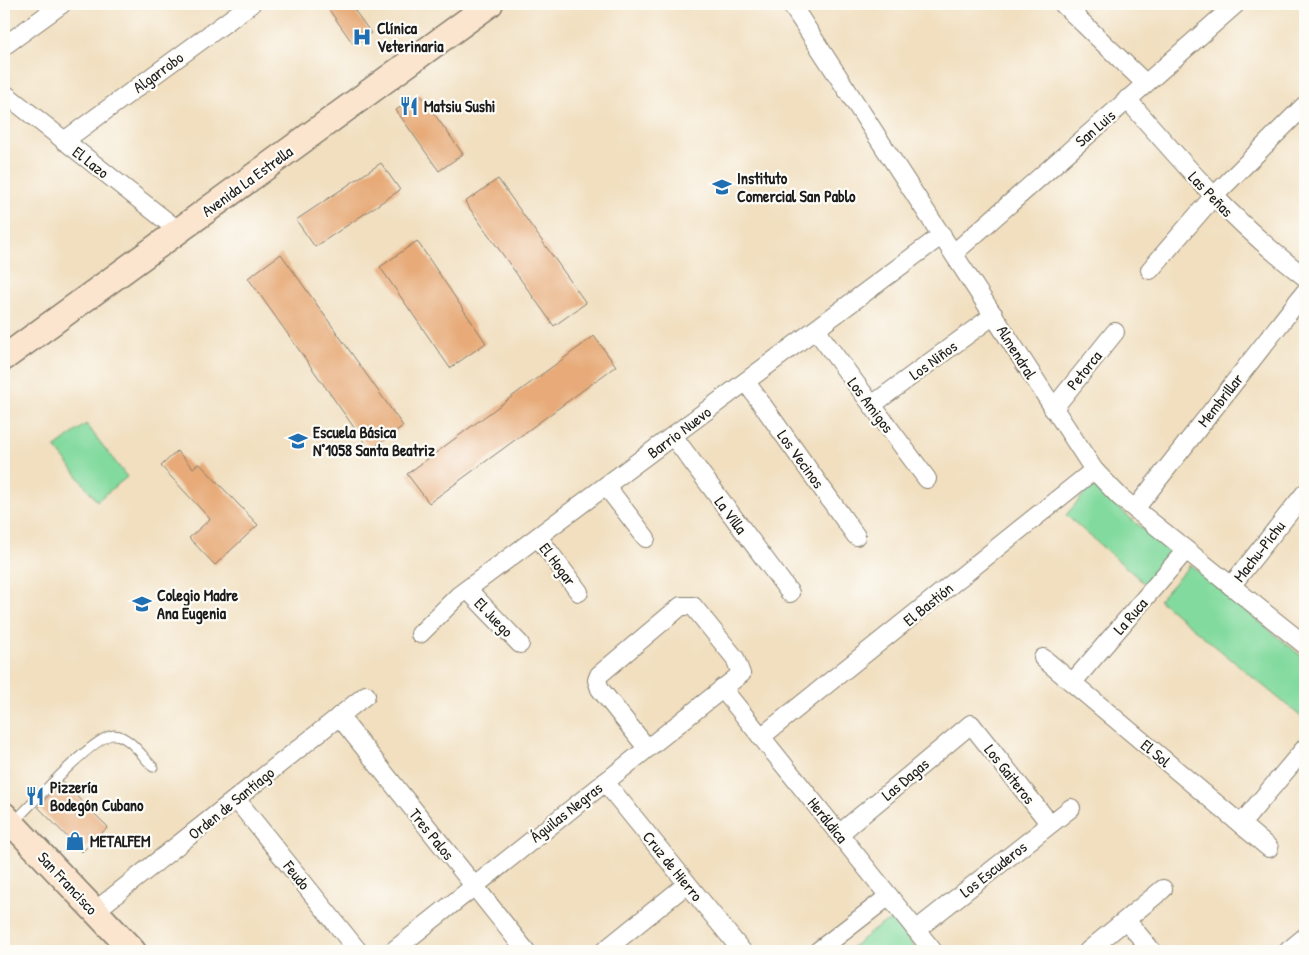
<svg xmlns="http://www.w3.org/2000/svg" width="1309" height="955" viewBox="0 0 1309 955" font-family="'Patrick Hand',sans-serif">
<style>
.green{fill:#82da9e;stroke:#4f7b5d}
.building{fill:#e7aa78}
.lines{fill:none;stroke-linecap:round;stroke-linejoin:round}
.service-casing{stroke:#867e6e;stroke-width:11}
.minor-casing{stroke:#867e6e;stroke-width:20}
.secondary-casing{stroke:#867e6e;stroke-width:28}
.service{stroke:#fff;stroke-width:9}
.minor{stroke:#fff;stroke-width:18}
.secondary{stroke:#fbe5cf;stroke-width:25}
.labels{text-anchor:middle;stroke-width:4.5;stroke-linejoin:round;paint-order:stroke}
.poi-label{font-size:16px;font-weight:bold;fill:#1c1c1c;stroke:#fdfcf7;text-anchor:start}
.street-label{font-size:16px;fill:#1c1c1c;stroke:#fdfcf7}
</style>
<rect width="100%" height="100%" fill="#fdfcf7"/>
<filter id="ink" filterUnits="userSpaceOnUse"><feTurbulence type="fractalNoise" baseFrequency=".02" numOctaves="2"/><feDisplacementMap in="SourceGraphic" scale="10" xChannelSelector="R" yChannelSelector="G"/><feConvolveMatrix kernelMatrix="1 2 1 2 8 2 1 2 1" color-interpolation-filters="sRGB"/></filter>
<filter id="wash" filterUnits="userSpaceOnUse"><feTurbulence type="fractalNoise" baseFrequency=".0096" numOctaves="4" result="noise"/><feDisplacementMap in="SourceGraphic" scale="20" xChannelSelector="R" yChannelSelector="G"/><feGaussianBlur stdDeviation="1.12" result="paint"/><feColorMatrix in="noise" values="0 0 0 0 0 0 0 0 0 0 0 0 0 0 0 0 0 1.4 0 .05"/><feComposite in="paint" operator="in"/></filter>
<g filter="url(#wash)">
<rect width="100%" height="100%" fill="#f1dfc0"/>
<g class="green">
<path d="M86,424L127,477L97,501L55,447Z"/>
<path d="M1092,485L1172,554L1145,584L1066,515Z"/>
<path d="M1190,565L1305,659V720L1159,600Z"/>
<path d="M892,920L918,951H847L879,926Z"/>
</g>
<g id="blocks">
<g class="building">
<path d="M325,4H350L371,33L354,45Z"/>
<path d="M420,94L463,154L439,171L396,110Z"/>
<path d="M381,163L400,190L315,247L296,220Z"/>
<path d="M498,179L586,303L554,326L465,202Z"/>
<path d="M417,241L486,343L450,368L380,267Z"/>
<path d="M281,254L403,426L370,450L248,278Z"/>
<path d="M594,336L616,366L429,503L407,474Z"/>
<path d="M177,451L193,468L199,463L258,525L215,565L189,538L210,519L161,466Z"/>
<path d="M62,782L108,827L82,852L38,807Z"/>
</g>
</g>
</g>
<g filter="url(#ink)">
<use href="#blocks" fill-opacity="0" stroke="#867e6e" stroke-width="1"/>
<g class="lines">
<g class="service-casing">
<path id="service" d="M13,823C29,807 97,732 115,735C129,736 144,758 153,767"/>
</g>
<g class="minor-casing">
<g id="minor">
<path d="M791,4L1094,470L1120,497L1305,645"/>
<path d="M1063,4L1145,83"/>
<path d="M4,46L62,4"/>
<path d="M4,93L179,231"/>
<path d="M1127,99C1184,165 1236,225 1305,277"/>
<path d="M64,141L251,4"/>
<path d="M954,253L1236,4"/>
<path d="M1150,270L1213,197L1305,105"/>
<path d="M816,330L927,479"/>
<path d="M746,382L856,536"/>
<path d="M872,405L994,315"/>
<path d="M1053,409L1115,332"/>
<path d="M673,436L790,593"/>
<path d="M606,486L646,538"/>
<path d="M1135,509L1305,292"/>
<path d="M538,537L579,592"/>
<path d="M1231,586L1305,493"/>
<path d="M468,590L520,644"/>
<path d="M420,634L458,596L942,235"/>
<path d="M1043,658L1269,848"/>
<path d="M1073,682L1186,550"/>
<path d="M722,688L933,951"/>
<path d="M339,716L526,951"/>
<path d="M761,737L1094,470"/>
<path d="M605,782L742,951"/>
<path d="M236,799L358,951"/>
<path d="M1241,824L1305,748"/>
<path d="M839,834L971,724L1050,824"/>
<path d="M95,911L366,695"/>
<path d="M1126,920L1152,951"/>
<path d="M916,930L1071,808"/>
<path d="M393,951L741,674L735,658L693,606H681L599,675L597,680L600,689L647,748"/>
<path d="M604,951L687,884"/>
<path d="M818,951L889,896"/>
<path d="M1088,951L1163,889"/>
<path d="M1288,951L1305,937"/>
</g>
</g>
<g class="secondary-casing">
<g id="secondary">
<path d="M4,358L490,4"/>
<path d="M4,815L133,951"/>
</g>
</g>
<use href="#service" class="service"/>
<use href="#minor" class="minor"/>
<use href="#secondary" class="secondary"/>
</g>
</g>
<defs>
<g id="hospital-bare" transform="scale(1.5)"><path d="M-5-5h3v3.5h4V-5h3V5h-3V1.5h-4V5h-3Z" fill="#1f6fb2" stroke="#fdfcf7" stroke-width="2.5" paint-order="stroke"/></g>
<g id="restaurant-bare" transform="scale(1.5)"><path d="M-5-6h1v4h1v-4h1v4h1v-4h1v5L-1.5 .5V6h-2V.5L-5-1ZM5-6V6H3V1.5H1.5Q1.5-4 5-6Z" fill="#1f6fb2" stroke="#fdfcf7" stroke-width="2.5" paint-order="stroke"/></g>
<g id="school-bare" transform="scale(1.5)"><path d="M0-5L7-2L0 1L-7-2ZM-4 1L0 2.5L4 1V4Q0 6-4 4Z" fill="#1f6fb2" stroke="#fdfcf7" stroke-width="2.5" paint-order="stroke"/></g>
<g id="shop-bare" transform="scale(1.5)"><path d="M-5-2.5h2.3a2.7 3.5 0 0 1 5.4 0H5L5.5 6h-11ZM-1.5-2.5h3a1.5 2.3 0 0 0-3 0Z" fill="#1f6fb2" stroke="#fdfcf7" stroke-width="2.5" paint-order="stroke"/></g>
</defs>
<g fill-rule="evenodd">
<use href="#hospital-bare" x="362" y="37"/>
<use href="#restaurant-bare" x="409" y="106"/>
<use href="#school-bare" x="722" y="187"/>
<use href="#school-bare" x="298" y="441"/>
<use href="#school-bare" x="142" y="604"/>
<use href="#restaurant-bare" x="35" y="796"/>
<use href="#shop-bare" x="75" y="841"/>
</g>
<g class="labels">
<g class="poi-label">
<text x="377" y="34">Clínica<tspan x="377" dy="18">Veterinaria</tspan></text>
<text x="424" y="112">Matsiu Sushi</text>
<text x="737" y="184">Instituto<tspan x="737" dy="18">Comercial San Pablo</tspan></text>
<text x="313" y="438">Escuela Básica<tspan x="313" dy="18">N°1058 Santa Beatriz</tspan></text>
<text x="157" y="601">Colegio Madre<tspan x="157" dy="18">Ana Eugenia</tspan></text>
<text x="50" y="793">Pizzería<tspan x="50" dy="18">Bodegón Cubano</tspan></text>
<text x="90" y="847">METALFEM</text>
</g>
<g class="street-label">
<text transform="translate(158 72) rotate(-36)" y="6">Algarrobo</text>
<text transform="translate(1095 128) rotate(-41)" y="6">San Luis</text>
<text transform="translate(91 162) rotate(38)" y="6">El Lazo</text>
<text transform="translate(247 181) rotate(-36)" y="6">Avenida La Estrella</text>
<text transform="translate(1211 194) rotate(46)" y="6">Las Peñas</text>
<text transform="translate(1017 352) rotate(58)" y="6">Almendral</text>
<text transform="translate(933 360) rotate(-36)" y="6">Los Niños</text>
<text transform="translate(1084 370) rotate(-51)" y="6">Petorca</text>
<text transform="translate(1220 400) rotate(-52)" y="6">Membrillar</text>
<text transform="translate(871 405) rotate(53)" y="6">Los Amigos</text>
<text transform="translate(679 432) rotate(-37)" y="6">Barrio Nuevo</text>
<text transform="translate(801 459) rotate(54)" y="6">Los Vecinos</text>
<text transform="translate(731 515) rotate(53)" y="6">La Villa</text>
<text transform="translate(1259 551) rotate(-52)" y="6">Machu-Pichu</text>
<text transform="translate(558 564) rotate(53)" y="6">El Hogar</text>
<text transform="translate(928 604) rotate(-39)" y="6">El Bastión</text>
<text transform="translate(1130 616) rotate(-49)" y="6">La Ruca</text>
<text transform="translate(494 617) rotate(46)" y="6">El Juego</text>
<text transform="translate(1156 753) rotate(40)" y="6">El Sol</text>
<text transform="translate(1010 774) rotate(52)" y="6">Los Gaiteros</text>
<text transform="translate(905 779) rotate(-40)" y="6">Las Dagas</text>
<text transform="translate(231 803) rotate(-39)" y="6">Orden de Santiago</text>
<text transform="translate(566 812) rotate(-38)" y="6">Águilas Negras</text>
<text transform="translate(828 820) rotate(51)" y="6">Heráldica</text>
<text transform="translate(432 834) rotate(51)" y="6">Tres Palos</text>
<text transform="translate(673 866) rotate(51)" y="6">Cruz de Hierro</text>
<text transform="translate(993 869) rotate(-38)" y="6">Los Escuderos</text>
<text transform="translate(297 875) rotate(51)" y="6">Feudo</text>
<text transform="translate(68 883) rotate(47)" y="6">San Francisco</text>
</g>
</g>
<rect width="1309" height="955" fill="none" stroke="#fdfcf7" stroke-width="20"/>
</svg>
